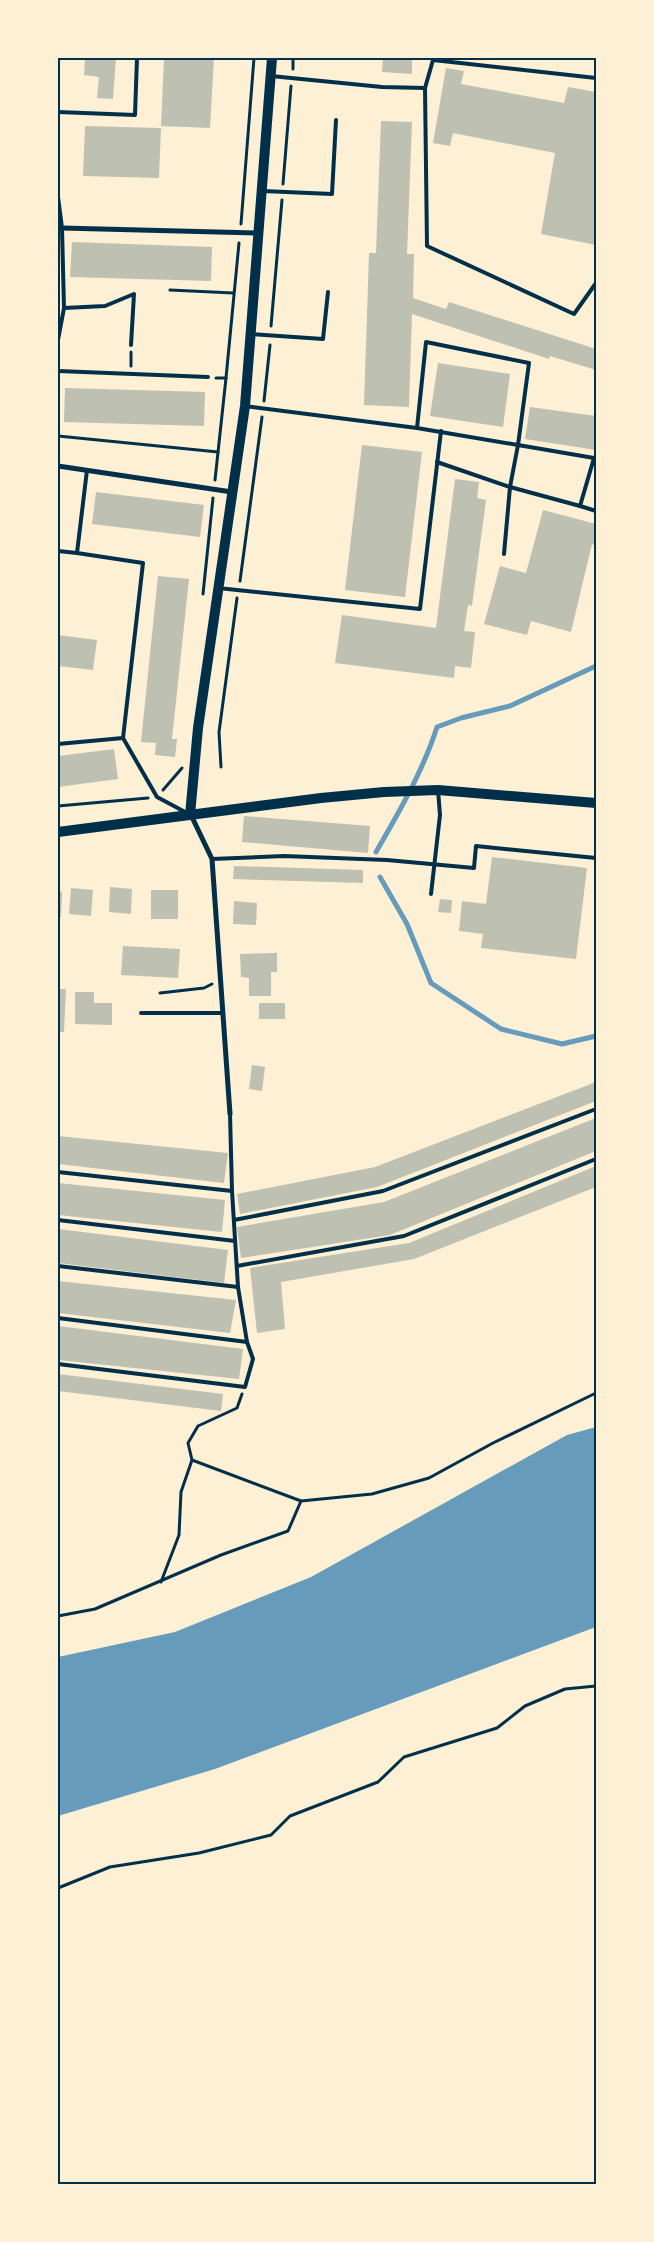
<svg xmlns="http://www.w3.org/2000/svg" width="654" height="2242" viewBox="0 0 654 2242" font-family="Commissioner,sans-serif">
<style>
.water{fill:#669bbc}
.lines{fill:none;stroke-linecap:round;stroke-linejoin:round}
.stream{stroke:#669bbc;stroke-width:5}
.building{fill:#bec0b2}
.path{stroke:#003049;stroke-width:3}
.service{stroke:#003049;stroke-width:4}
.minor{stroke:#003049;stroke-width:5}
.secondary{stroke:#003049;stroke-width:10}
.neatline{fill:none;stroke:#003049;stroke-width:2}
</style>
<rect width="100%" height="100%" fill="#fdf0d5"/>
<path class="water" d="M596,1427V1627L215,1769L58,1816V1657L175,1632L311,1577L567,1435Z"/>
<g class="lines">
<g class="stream">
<path d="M376,852C399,812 423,771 437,727L461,718L510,706L596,666"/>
<path d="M380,877L407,924L431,983L501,1029L562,1044L596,1036"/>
</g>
</g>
<g class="building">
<path d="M85,58H116L113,99L97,98L99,77L84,75Z"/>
<path d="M164,58H214L210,128L161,126Z"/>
<path d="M383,58H412V74L382,72Z"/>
<path d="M446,68L464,71L461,84L564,103L568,87L596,92V245L541,234L555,153L453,133L450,146L433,143Z"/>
<path d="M381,121L412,122L407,254H414L413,298L446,309L449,302L596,349V370L550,356L549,359L412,314L409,407L364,405L369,253H376Z"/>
<path d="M85,126L161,128L159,178L83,176Z"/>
<path d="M72,242L212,247L211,281L70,277Z"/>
<path d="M438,363L510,374L503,427L430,416Z"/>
<path d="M65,388L205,392L204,426L64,422Z"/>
<path d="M530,407L596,416V450L525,439Z"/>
<path d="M362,445L422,452L405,597L345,590Z"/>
<path d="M455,479L479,482L477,498L486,500L472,606L468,605L464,631L475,632L471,668L455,666L454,678L335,663L342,615L436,628Z"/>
<path d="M96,492L204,505L200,537L92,524Z"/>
<path d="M543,510L596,524V546L592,544L571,632L531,621L527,635L484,624L500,566L526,573Z"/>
<path d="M158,576L189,579L172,739H177L175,757L155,755L156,743L141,742Z"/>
<path d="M58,635L97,640L93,670L58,666Z"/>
<path d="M114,749L118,779L58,787V756Z"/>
<path d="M244,816L370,826L368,853L242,842Z"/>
<path d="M492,857L587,868L576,959L481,948L483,934L459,931L462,901L486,904Z"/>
<path d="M234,866L363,870V883L233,879Z"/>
<path d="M110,887L132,889L131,914L109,912Z"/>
<path d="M71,888L93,890L91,916L69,914Z"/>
<rect x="151" y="890" width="27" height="29"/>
<path d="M58,891L62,892L61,917H58Z"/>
<path d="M440,899L452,900L451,913L438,912Z"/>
<path d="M234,901L257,903L256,925L233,924Z"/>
<path d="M123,946L180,949L178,978L121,975Z"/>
<path d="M277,953V972H271V996H249V978L241,977L240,954Z"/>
<path d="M58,989H66L64,1032H58Z"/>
<path d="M75,992H94V1003H112V1025L75,1024Z"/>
<rect x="259" y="1003" width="26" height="16"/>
<path d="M252,1065L265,1067L262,1091L249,1089Z"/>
<path d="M596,1082V1101L377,1187L240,1214L237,1194L375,1167Z"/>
<path d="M596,1118V1151L390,1235L241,1258L237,1227L384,1202Z"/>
<path d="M58,1136L228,1153L224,1183L58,1164Z"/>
<path d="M596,1166V1187L414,1259L281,1282L285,1329L257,1333L250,1268L409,1243Z"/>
<path d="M58,1183L225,1200L222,1232L58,1215Z"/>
<path d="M58,1229L228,1250L224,1283L58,1263Z"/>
<path d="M58,1281L236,1300L230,1333L58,1313Z"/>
<path d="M58,1326L243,1349L239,1379L58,1360Z"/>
<path d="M58,1374L223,1394L221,1411L58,1391Z"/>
</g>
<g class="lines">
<g class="path">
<path d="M293,69V58"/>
<path d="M283,184L291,86"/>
<path d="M241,224L254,58"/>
<path d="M170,290L233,293"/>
<path d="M271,326L282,200"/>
<path d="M131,366V352"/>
<path d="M216,378H226L239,243"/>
<path d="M264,401L270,345"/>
<path d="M58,436L218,452"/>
<path d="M215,480L226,378"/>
<path d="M240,581L262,417"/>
<path d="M203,594L213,498"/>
<path d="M221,767L219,732L237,598"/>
<path d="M163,790L182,768"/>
<path d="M58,806L148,798"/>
<path d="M160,993L204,988L212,984"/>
<path d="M242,1394L237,1408L198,1426L188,1443L192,1460L301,1501"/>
<path d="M161,1582L179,1535L181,1492L192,1460"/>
<path d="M58,1616L95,1609L221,1555L288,1531L301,1501L372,1494L429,1478L493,1443L596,1393"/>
<path d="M58,1888L110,1867L199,1853L271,1835L290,1816L378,1782L404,1757L497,1728L525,1706L565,1689L596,1686"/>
</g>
<g class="service">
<path d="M271,76L382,87L425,88L433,60L596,78"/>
<path d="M425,88L427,246L574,314L596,283"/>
<path d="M58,112L135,115L137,58"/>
<path d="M263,191L332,194L336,120"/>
<path d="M58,197L62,228L64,308"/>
<path d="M252,334L323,339L328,292"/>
<path d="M58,340L64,308L105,306L134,294L131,345"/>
<path d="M58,371L208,377"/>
<path d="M245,406L417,428L426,342L529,363L518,445L417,428"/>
<path d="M437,462L510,487L580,506L594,458L596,459"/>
<path d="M87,470L77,553L143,563L123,738L157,797L187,813"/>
<path d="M580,506L596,511"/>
<path d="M58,551L77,553"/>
<path d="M504,554L510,487L518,445L594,458"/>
<path d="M218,588L420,609L441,431"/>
<path d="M58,744L123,738"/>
<path d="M212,859L284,856L387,860L474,868L476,846L596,858"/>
<path d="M431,894L440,815L438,790"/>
<path d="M141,1013H223"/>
<path d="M58,1172L232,1191"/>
<path d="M58,1220L235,1241"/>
<path d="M234,1220L383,1191L596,1109"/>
<path d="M58,1266L238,1287"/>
<path d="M237,1266L404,1236L596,1159"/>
<path d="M58,1318L247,1342"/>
<path d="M58,1364L245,1387L253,1359L247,1342L238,1287L232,1191L230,1114"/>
</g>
<g class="minor">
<path d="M62,228L259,233"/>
<path d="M58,466L232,492"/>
<path d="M191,815L212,859L230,1114"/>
</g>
<g class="secondary">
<path d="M190,815L198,728L245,406L272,58"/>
<path d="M58,832L321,798L384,792L438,790L596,803"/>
</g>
</g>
<rect width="654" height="2242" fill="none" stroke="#fdf0d5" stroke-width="118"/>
<rect x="59" y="59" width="536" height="2124" class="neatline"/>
</svg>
